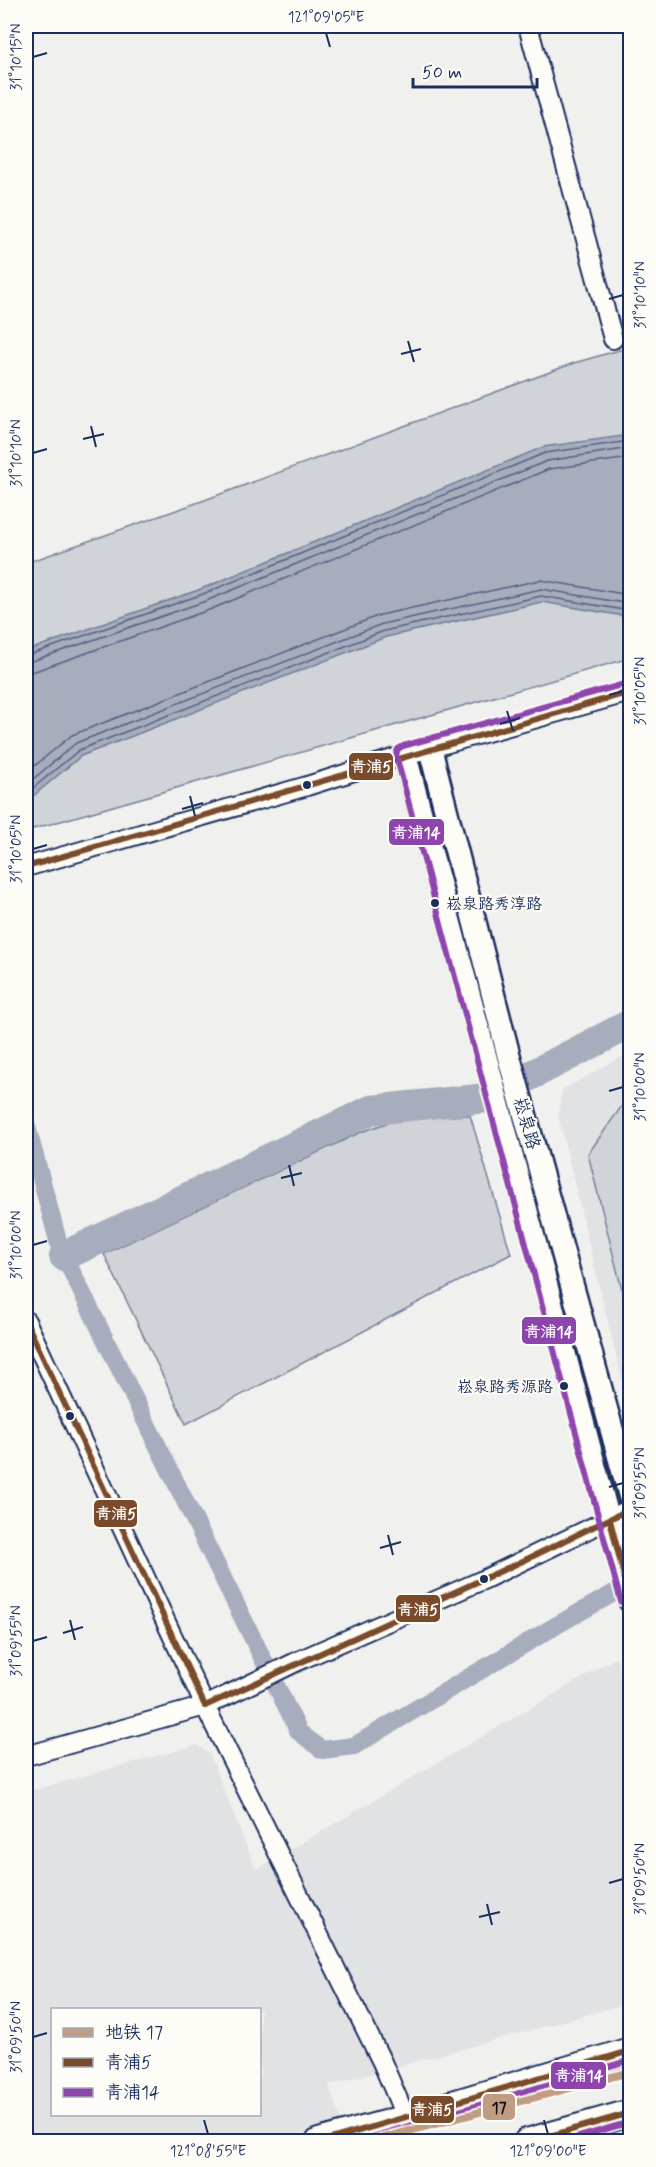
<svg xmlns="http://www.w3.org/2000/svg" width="656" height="2167" viewBox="0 0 656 2167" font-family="Mynerve,'LXGW WenKai TC',sans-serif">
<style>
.built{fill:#e0e2e3;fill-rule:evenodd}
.green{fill:#d0d3d8;stroke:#76819b;stroke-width:1.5}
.water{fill:#a7adbd;stroke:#6f7b97;stroke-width:1.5}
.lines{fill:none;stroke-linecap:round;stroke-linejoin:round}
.shore{stroke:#536184;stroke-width:1.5}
.canal{stroke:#a7adbd;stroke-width:18}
.river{stroke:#a7adbd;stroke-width:30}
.minor-casing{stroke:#1b2f5e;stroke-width:22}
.tertiary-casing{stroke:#1b2f5e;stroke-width:27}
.secondary-casing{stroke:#1b2f5e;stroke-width:30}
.minor{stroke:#fdfcf7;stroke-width:18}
.tertiary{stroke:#fdfcf7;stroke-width:22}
.secondary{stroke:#fdfcf7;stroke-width:26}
.bus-1-casing{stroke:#fdfcf7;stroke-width:10}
.bus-2-casing{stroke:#fdfcf7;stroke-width:10}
.bus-1{stroke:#7a4b2a;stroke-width:6}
.bus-2{stroke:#8e44ad;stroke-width:6}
.metro-1-casing{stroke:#fdfcf7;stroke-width:12}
.metro-1{stroke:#c09c83;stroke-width:8}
.ticks{fill:none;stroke:#1b2f5e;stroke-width:2}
.bus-dot{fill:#1b2f5e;stroke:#fdfcf7;stroke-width:2}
.labels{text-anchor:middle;stroke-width:4.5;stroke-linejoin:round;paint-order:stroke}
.bus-label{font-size:16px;fill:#1b2f5e;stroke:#fdfcf7;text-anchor:start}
.street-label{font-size:18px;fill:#1b2f5e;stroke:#fdfcf7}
.line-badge{stroke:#fdfcf7;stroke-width:2}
.badge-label{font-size:16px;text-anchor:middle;font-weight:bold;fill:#fff}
.pale-badge-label{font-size:16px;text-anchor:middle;font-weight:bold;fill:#111}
.neatline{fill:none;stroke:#1b2f5e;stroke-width:2}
.ticks-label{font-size:15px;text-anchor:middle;fill:#1b2f5e}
</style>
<rect width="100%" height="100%" fill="#f0f0ee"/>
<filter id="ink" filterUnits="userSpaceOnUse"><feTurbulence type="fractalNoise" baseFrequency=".0167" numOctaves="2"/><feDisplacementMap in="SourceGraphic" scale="12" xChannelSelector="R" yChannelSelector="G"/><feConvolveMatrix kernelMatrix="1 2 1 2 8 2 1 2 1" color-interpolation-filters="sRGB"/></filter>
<g filter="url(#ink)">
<g class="built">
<path d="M630,1052V1406L627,1401L558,1115L562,1090Z"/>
<path d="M617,1657L630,1720V2003L329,2085L348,2141L26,2142V1792L197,1745L210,1755L256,1870ZM52,2010H260V2114H52Z"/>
</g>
<g class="green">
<path d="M630,347V658L26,831V563L202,501L574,363Z"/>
<path d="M630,1103V1322L588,1154L621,1107Z"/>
<path d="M470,1115L511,1254L186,1424L104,1254L361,1132L398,1119Z"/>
</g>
<path class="water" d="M630,435V617L542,602L386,637L81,756L26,802V651L201,589L543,447Z"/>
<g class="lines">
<g class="shore">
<path d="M26,656L203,594L545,453L630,441"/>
<path d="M26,663L206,601L547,461L630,448"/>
<path d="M26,673L35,671L209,610L549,469L630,458"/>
<path d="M26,773L72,735L380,615L540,580L630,595"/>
<path d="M26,785L76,743L382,624L541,589L630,604"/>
<path d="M26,794L79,750L384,631L541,596L630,611"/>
</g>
<path class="canal" d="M26,1123L60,1248L299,1732L322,1750L354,1746L557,1625L630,1584"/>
<path class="river" d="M64,1256L371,1110L487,1098L630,1024"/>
<g class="minor-casing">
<g id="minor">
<path d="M528,26L613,339"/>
<path d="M26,867L307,786L405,755L630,692"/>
<path d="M26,1321L205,1706L382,2062L406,2118"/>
<path d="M26,1756L205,1706L298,1661L485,1579L630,1509"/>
</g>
</g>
<g class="tertiary-casing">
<g id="tertiary">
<path d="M430,748L509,1057L630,1496"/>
<path d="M405,755L630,1600"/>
</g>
</g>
<g class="secondary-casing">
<g id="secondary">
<path d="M319,2142L406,2118L630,2051"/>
<path d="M527,2142L630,2113"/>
</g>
</g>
<use href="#minor" class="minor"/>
<use href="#tertiary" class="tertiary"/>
<use href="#secondary" class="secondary"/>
<g class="bus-1-casing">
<g id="bus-1">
<path d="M26,867C227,809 428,749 630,692"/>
<path d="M26,1321L205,1706"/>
<path d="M610,1520L630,1600"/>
<path d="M205,1706L525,1560L630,1509"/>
<path d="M321,2142L630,2051"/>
<path d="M529,2142L630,2113"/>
</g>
</g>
<g class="bus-2-casing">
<g id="bus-2">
<path d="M621,1602L396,755L398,749L403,746L628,683"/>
<path d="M355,2142L630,2060"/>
<path d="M562,2142L630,2122"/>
</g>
</g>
<use href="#bus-1" class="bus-1"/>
<use href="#bus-2" class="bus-2"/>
<g class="metro-1-casing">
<path id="metro-1" d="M368,2142L630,2072"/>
</g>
<use href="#metro-1" class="metro-1"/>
</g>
</g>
<path class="ticks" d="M326,33L330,47M33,57L47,53M609,299L623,295M408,341L414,362M401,354L421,349M91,426L96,447M83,439L104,434M33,453L47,449M609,695L623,691M507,711L513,731M500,724L520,718M190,796L195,816M182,809L203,803M33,849L47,845M609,1091L623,1087M289,1165L294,1186M281,1178L302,1173M33,1245L47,1241M609,1487L623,1483M388,1535L393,1555M380,1548L401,1542M70,1620L75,1640M63,1633L83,1627M33,1641L47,1637M609,1883L623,1879M487,1904L492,1925M479,1917L500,1912M33,2037L47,2033M204,2120L208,2134M544,2120L548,2134"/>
<g class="bus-dot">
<circle cx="307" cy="785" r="5"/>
<circle cx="435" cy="903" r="5"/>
<circle cx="564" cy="1386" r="5"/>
<circle cx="70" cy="1416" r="5"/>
<circle cx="484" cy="1579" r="5"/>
</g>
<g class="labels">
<g class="bus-label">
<text x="446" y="909">崧泉路秀淳路</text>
<text x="553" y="1392" text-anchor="end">崧泉路秀源路</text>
</g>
<g class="street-label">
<text transform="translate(527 1123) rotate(74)" y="6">崧泉路</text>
</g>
</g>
<g class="line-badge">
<rect x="348" y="752" width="46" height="29" rx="6" fill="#7a4b2a"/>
<rect x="388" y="818" width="57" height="28" rx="6" fill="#8e44ad"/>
<rect x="521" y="1316" width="56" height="29" rx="6" fill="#8e44ad"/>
<rect x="93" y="1499" width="45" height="29" rx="6" fill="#7a4b2a"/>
<rect x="395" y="1594" width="46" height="29" rx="6" fill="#7a4b2a"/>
<rect x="550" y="2061" width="57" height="29" rx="6" fill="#8e44ad"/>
<rect x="482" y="2093" width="34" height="28" rx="6" fill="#c09c83"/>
<rect x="410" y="2095" width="45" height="29" rx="6" fill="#7a4b2a"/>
</g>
<g class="badge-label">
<text x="371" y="772">青浦5</text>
<text x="416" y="838">青浦14</text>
<text x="549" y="1337">青浦14</text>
<text x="116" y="1519">青浦5</text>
<text x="418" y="1615">青浦5</text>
<text x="579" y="2081">青浦14</text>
<text x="432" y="2115">青浦5</text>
</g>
<g class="pale-badge-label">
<text x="499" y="2113">17</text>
</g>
<rect width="656" height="2167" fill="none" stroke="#fdfcf7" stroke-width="66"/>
<rect x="51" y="2008" width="210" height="108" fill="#fdfcf7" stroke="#a3aaba" stroke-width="1.5"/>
<rect x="63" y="2028" width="30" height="9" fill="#c09c83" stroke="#a3aaba" stroke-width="1.5"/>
<text x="105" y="2038" font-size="18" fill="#1b2f5e">地铁 17</text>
<rect x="63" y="2058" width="30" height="9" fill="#7a4b2a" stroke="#a3aaba" stroke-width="1.5"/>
<text x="105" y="2068" font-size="18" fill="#1b2f5e">青浦5</text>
<rect x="63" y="2088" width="30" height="9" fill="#8e44ad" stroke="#a3aaba" stroke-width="1.5"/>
<text x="105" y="2098" font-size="18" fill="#1b2f5e">青浦14</text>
<path d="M413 78v9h124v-9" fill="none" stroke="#1b2f5e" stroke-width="3"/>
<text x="422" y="78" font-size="18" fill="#1b2f5e" stroke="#fdfcf7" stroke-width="4.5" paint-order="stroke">50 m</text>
<rect x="33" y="33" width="590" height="2101" class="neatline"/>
<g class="ticks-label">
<text x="326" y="22">121°09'05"E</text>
<text transform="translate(16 57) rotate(-90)" y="5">31°10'15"N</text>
<text transform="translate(640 295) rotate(-90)" y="5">31°10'10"N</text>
<text transform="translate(16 453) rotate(-90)" y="5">31°10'10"N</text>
<text transform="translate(640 691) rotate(-90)" y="5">31°10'05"N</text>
<text transform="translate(16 849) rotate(-90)" y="5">31°10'05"N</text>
<text transform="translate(640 1087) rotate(-90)" y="5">31°10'00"N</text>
<text transform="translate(16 1245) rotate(-90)" y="5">31°10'00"N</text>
<text transform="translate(640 1483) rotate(-90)" y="5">31°09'55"N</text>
<text transform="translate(16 1641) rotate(-90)" y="5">31°09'55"N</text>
<text transform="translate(640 1879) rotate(-90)" y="5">31°09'50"N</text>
<text transform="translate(16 2037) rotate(-90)" y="5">31°09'50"N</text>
<text x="208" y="2156">121°08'55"E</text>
<text x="548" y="2156">121°09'00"E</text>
</g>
</svg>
